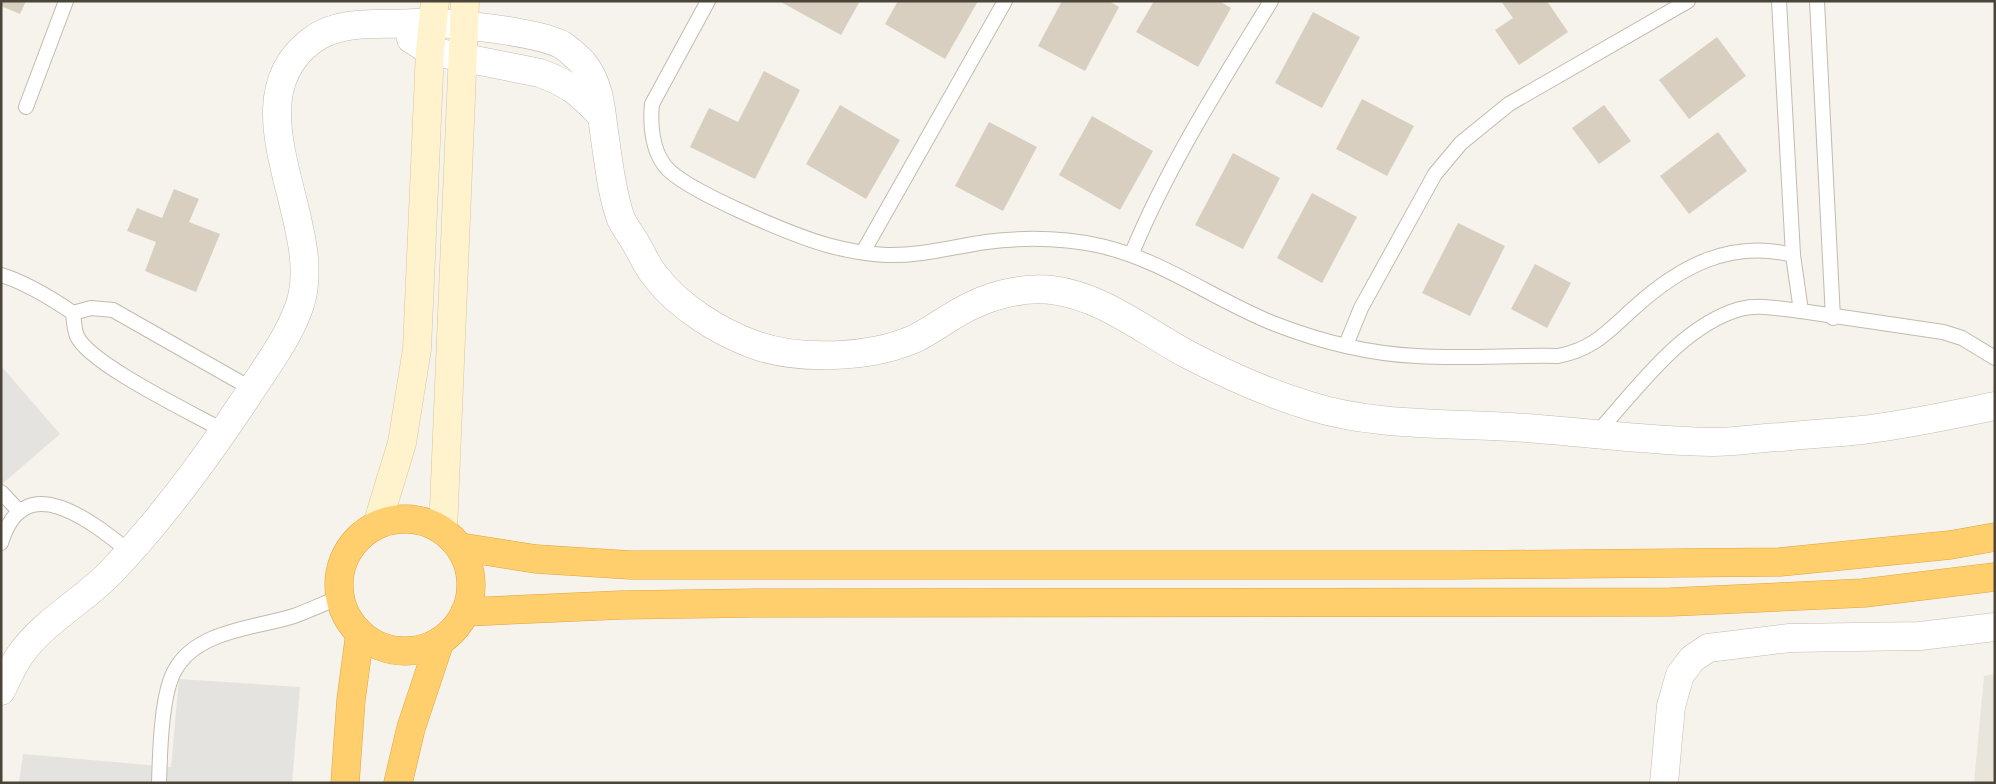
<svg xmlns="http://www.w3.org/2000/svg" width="1996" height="784" viewBox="0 0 1996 784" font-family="'Noto Sans',sans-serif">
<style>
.residential{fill:#eae5da}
.parking{fill:#e5e3e0}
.building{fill:#d8cfc1}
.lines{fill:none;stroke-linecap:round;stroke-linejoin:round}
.lane-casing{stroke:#c2bbae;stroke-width:16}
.street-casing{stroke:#c2bbae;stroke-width:29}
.secondary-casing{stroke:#d6c79b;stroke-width:29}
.highway-casing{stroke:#e0a43c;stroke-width:29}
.lane{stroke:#fff;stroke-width:14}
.street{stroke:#fff;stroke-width:28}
.secondary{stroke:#fff3cd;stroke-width:28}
.highway{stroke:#ffcf6e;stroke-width:28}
</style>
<rect width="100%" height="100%" fill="#f6f3ec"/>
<path class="residential" d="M1995,674V783H1974L1984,676Z"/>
<g class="parking">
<path d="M1,366L60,434L1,485Z"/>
<path d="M179,679L300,687L292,783H19L23,754L171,767Z"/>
</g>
<g class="building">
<path d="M1,1H26L20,14L1,6Z"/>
<path d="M779,1H860L841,35Z"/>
<path d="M898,1H978L945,59L885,24Z"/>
<path d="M1062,1H1109L1119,7L1085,71L1038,46Z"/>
<path d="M1154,1H1219L1231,8L1198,67L1136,32Z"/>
<path d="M1501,1H1547L1568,32L1519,65L1495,30L1513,18Z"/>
<path d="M1313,12L1360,37L1322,108L1275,83Z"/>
<path d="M1717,37L1746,76L1689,119L1659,80Z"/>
<path d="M764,71L800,90L755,179L690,147L709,108L738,122Z"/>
<path d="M1362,99L1414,126L1387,176L1336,149Z"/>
<path d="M840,105L900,140L866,199L806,164Z"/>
<path d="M1604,105L1631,141L1599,164L1572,128Z"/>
<path d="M1092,116L1153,151L1120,210L1059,175Z"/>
<path d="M989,122L1037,147L1003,211L955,186Z"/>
<path d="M1718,132L1747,171L1689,214L1660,176Z"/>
<path d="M1233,153L1280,178L1243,249L1195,225Z"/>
<path d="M174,189L199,199L189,222L220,234L196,292L145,271L156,242L127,231L137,208L162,218Z"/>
<path d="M1312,193L1357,217L1322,283L1277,258Z"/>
<path d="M1458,223L1505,246L1470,316L1422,293Z"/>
<path d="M1535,264L1571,283L1547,328L1511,309Z"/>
</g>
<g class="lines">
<g class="lane-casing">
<g id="lane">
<path d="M708,1L652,104C650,124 652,150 665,166C683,190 795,236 827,245C845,250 867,254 886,255C921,256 952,247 986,242C1024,237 1064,238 1101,246C1163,260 1216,301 1275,324C1319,341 1370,354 1417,356C1464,359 1511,355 1558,356C1594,349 1608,331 1634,308C1679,267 1730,239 1793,255"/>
<path d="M1779,1L1793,255L1801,311L1943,332L1962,338L1995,358"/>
<path d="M1817,1L1833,318"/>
<path d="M26,107L66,1"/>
<path d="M863,252L1005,1"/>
<path d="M1132,253C1169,164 1220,84 1271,1"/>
<path d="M1,275C27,283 51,298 73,313C74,320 74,329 77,336C89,364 194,414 224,431"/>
<path d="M73,313L91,308L113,310L252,389"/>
<path d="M1346,345L1361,308L1435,174L1461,143L1509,104L1688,1"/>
<path d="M1597,433C1636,390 1682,325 1740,309C1760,304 1781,309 1801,311"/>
<path d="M1,492L19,511"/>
<path d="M1,543C24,466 92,522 130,552"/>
<path d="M159,783C160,753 161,694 175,670C197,630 256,628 294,616C310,610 325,603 340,597"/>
</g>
</g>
<g class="street-casing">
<g id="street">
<path d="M411,39L430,51L540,73C570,84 580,93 601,115"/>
<path d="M1,691C7,679 13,665 20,655C44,621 82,602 110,573C163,518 208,456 250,392C267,366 287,339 298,310C331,229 226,106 311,41C340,18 382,26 416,23C443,21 539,32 562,45C567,48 579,59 583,63C601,85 601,112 605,139C609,165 612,195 621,219C625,227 630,234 635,242C642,253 647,267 656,277C679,307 719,332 755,345C800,361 870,358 914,339C935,329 952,314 973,305C995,294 1027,287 1052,290C1101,296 1143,330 1185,353C1225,374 1267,393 1310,406C1373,426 1445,423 1511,427C1578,431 1646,441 1713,442C1736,442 1758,438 1781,437C1808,434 1835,433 1862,430C1906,425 1951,415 1995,406"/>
<path d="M1664,783L1671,706L1680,675L1692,659L1708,648L1790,638L1920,636L1995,627"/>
</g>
</g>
<g class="secondary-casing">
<g id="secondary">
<path d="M377,525L402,443L417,349L430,51L435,1"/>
<path d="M443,531L465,1"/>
</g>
</g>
<g class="highway-casing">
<g id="highway">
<circle cx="405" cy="585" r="66"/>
<path d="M460,547L536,559L630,565H1457L1780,562L1950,545L1995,537"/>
<path d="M465,612L621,605L756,603L1671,602L1864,593L1995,577"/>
<path d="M345,783L351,700L360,633"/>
<path d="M398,783L411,728L440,641"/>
</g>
</g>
<use href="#lane" class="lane"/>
<use href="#street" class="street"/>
<use href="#secondary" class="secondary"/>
<use href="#highway" class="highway"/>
</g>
<rect width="1996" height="784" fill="none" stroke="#4b4439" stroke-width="5"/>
</svg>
